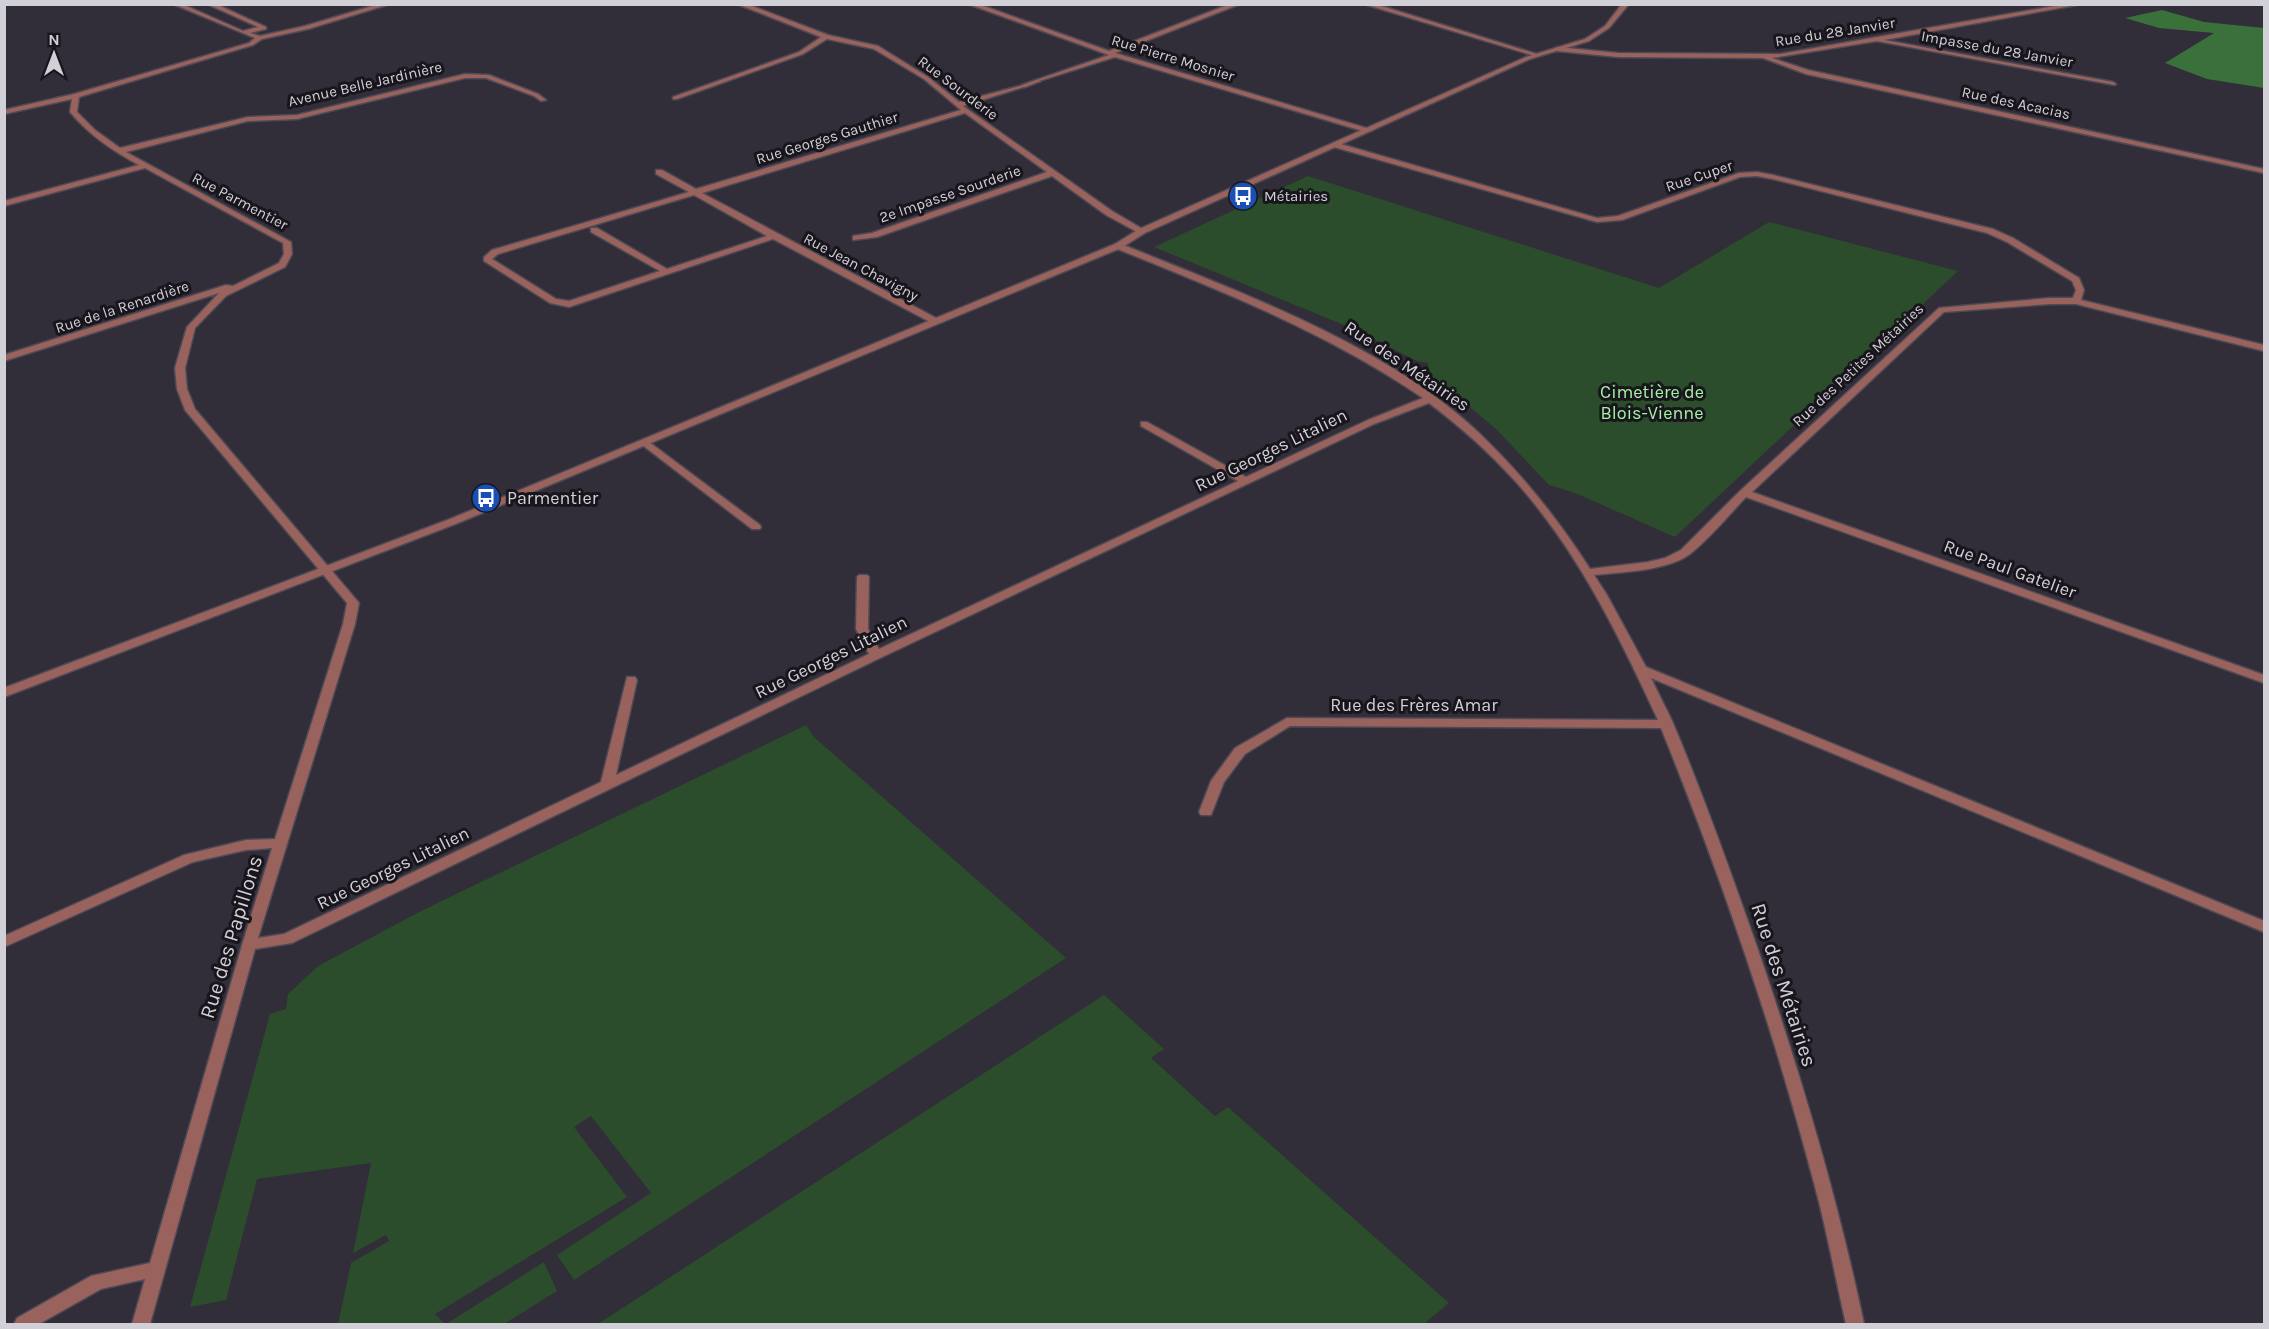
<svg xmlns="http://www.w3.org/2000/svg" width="2269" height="1329" viewBox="0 0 2269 1329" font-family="Karla,sans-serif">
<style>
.green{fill:#2b4d2b}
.forest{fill:#3a713b}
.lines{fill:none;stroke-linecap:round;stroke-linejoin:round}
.pedestrian-casing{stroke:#4e4a55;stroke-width:3}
.minor-casing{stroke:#4e4a55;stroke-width:3}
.tertiary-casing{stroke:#4e4a55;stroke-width:3}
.pedestrian{fill:#99625c;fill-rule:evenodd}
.minor{fill:#99625c;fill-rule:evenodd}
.tertiary{fill:#99625c;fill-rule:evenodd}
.labels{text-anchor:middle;stroke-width:6;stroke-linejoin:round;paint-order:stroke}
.far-street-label{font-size:15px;fill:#d2d0d7;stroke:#18161c}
.far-poi-label{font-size:15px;fill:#d2d0d7;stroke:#18161c;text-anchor:start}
.street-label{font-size:18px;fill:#d2d0d7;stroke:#18161c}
.park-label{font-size:18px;fill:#a4f2a3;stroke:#18161c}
.poi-label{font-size:18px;fill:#d2d0d7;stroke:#18161c;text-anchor:start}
.near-street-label{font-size:21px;fill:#d2d0d7;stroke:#18161c}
</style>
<rect width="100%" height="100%" fill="#312d39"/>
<g class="green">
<path d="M1308,176L1659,288L1769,222L1958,271L1675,537L1575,493L1549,485L1496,429L1459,398L1415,369L1428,367V363L1417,361L1351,328L1154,247Z"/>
<path d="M806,725L814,737L1066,958L574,1280L557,1255L651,1193L591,1116L574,1127L627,1197L435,1314L445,1324H338L351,1263L389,1241L386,1235L353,1253L371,1163L257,1179L226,1300L190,1307L270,1014L286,1009L288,994L318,966L421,911Z"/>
<path d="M1104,995L1164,1049L1151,1058L1215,1116L1228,1107L1449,1303L1424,1324H598Z"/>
<path d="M544,1262L557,1291L504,1324H446Z"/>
</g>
<path class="forest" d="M2162,10L2204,22L2264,28V88L2207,79L2165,63L2214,33L2159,28L2125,18Z"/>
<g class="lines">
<g class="pedestrian-casing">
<path id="pedestrian" d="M1036,80L1041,81L1025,87L1022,85Z"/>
</g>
<g class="minor-casing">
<g id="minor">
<path d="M173,4H182L243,31L258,27L207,4H216L266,27V29L250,33L260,36L305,26L379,4H390L308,29L262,39L253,45L79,97L77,112L95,130L120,148L248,117L297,115L465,74L489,75L538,94L546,100L541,101L534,96L486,78H465L297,119L248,121L126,152L291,242L292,254L285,267L226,296L195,328L185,368L187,389L195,409L359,603L355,624L258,938L284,934L601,782L627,677H635L637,680L616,775L869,654L856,629L857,577L859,575H867L869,577L868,629L879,649L1238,481L1141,426V422H1147L1246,477L1368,420L1423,398C1328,333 1222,291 1115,248V244H1121C1239,292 1384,344 1478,432C1521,473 1558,519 1590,569L1648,562L1665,558L1681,550L1740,491L1939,308L2050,298H2073L2076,290L2072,281L2007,242L1987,233L1773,179L1757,176L1740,177L1622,220L1597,222L1334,147L1333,145L1337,143L1597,218L1618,216L1739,173L1757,172L1773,175L1993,229L2013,238L2079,278L2084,290L2081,300L2264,345V351L2076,304H2050L1944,312L1752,492L2264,675V683L1746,497C1728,516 1710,538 1690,554C1667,571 1622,572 1594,575L1607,595L1646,667L2264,921V932L1651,678C1658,693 1666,708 1673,723C1703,794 1730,870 1756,944C1799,1069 1837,1195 1864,1324H1846C1835,1277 1827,1230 1814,1183C1773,1028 1721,876 1661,728L1290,726L1245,754L1224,782L1211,815H1201L1199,812L1211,781L1235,748L1287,718L1658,720C1619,636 1579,553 1517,483C1490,453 1461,427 1429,403L1374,424L880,658L292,943L255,949L150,1324H132L145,1279L101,1289L39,1324H14L17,1318L91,1276L150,1263L242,945L272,848L246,850L193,862L4,947V936L184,855L246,840L275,839L343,624L347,603L185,410L177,389L175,368L187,327L219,293L4,361V355L226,285L233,286L279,263L284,254L283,243L145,168L4,206V201L139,165C113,151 89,135 70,112L72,99L4,114V110L74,94L249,43L255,38Z"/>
<path d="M737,4H747L828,35L878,46L928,77L959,102L1027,84V86L963,106L1112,211L1146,231L1139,233L1106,215L1052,176L877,237L853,240V236L872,233L1047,172L965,113L702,193L938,319V323H932L773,239L569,307L550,303L484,261V257L492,250L689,192L656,174V170H662L696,189L961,110L924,79L874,49L827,39L803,54L677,99H673V97L799,52L821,37ZM694,195L767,236L667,269L597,228H591V232L660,271L569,301L556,299L492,259L498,254Z"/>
<path d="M968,4H978L1109,51L1230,4H1240L1115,53L1373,130L1366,132L1115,57L1036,82V80L1109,55Z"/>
<path d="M1364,4H1375L1540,55L1535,56Z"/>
<path d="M2066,4H2082L1884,40L2113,82L2116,84L2115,85L1877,41L1772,58L1808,70L2264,169V173L1806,74L1763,58L1618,57L1557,51L1554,49L1557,47L1618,53L1780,54Z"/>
<path d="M645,439L760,525L761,527L760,529H752L641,444L640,442Z"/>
</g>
</g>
<g class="tertiary-casing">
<path id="tertiary" d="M1622,4H1629L1609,28L1589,41L1530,59L1145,233L1121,248L458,523L4,697V688L450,519L1115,244L1139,229L1526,57L1585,39L1605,26Z"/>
</g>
<use href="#pedestrian" class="pedestrian"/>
<use href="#minor" class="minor"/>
<use href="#tertiary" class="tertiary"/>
</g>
<defs>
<g id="bus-disc" transform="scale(1.5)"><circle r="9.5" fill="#1a4fb4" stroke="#18161c"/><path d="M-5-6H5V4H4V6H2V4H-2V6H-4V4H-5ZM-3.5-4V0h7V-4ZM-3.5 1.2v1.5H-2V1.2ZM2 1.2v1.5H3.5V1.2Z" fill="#fff"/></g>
</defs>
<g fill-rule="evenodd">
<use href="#bus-disc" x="1243" y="196"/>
<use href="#bus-disc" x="486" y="498"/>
</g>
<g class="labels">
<g class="far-street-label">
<text transform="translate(1835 32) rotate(-9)" y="5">Rue du 28 Janvier</text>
<text transform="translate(1997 49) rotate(10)" y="5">Impasse du 28 Janvier</text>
<text transform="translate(1173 58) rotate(17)" y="5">Rue Pierre Mosnier</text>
<text transform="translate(365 84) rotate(-13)" y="5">Avenue Belle Jardinière</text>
<text transform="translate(958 88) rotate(37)" y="5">Rue Sourderie</text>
<text transform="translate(2016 103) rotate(12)" y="5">Rue des Acacias</text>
<text transform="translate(827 138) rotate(-17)" y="5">Rue Georges Gauthier</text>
<text transform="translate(1699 176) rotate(-19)" y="5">Rue Cuper</text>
<text transform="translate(950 194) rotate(-19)" y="5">2e Impasse Sourderie</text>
<text transform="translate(240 201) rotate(28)" y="5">Rue Parmentier</text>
<text transform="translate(861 267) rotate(28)" y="5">Rue Jean Chavigny</text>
<text transform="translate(122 307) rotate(-18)" y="5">Rue de la Renardière</text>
<text transform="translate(1858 365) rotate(-43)" y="5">Rue des Petites Métairies</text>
</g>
<g class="far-poi-label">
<text x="1264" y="201">Métairies</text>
</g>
<g class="street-label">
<text transform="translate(1407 366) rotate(34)" y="6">Rue des Métairies</text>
<text transform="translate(1271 450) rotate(-26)" y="6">Rue Georges Litalien</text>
<text transform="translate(2010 569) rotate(20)" y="6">Rue Paul Gatelier</text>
<text transform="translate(831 657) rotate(-26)" y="6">Rue Georges Litalien</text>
<text x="1414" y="711">Rue des Frères Amar</text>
<text transform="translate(393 868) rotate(-26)" y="6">Rue Georges Litalien</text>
</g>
<g class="park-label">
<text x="1652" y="398">Cimetière de<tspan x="1652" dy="21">Blois-Vienne</tspan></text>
</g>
<g class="poi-label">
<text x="507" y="504">Parmentier</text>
</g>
<g class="near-street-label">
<text transform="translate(231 937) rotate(-73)" y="7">Rue des Papillons</text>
<text transform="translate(1784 985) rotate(72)" y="7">Rue des Métairies</text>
</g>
</g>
<rect width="2269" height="1329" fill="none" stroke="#d2d0d7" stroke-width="12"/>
<g transform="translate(54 54)" stroke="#18161c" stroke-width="4.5" paint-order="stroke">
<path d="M0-4.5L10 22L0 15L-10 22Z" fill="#d2d0d7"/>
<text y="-9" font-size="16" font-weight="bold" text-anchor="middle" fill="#d2d0d7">N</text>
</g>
</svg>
